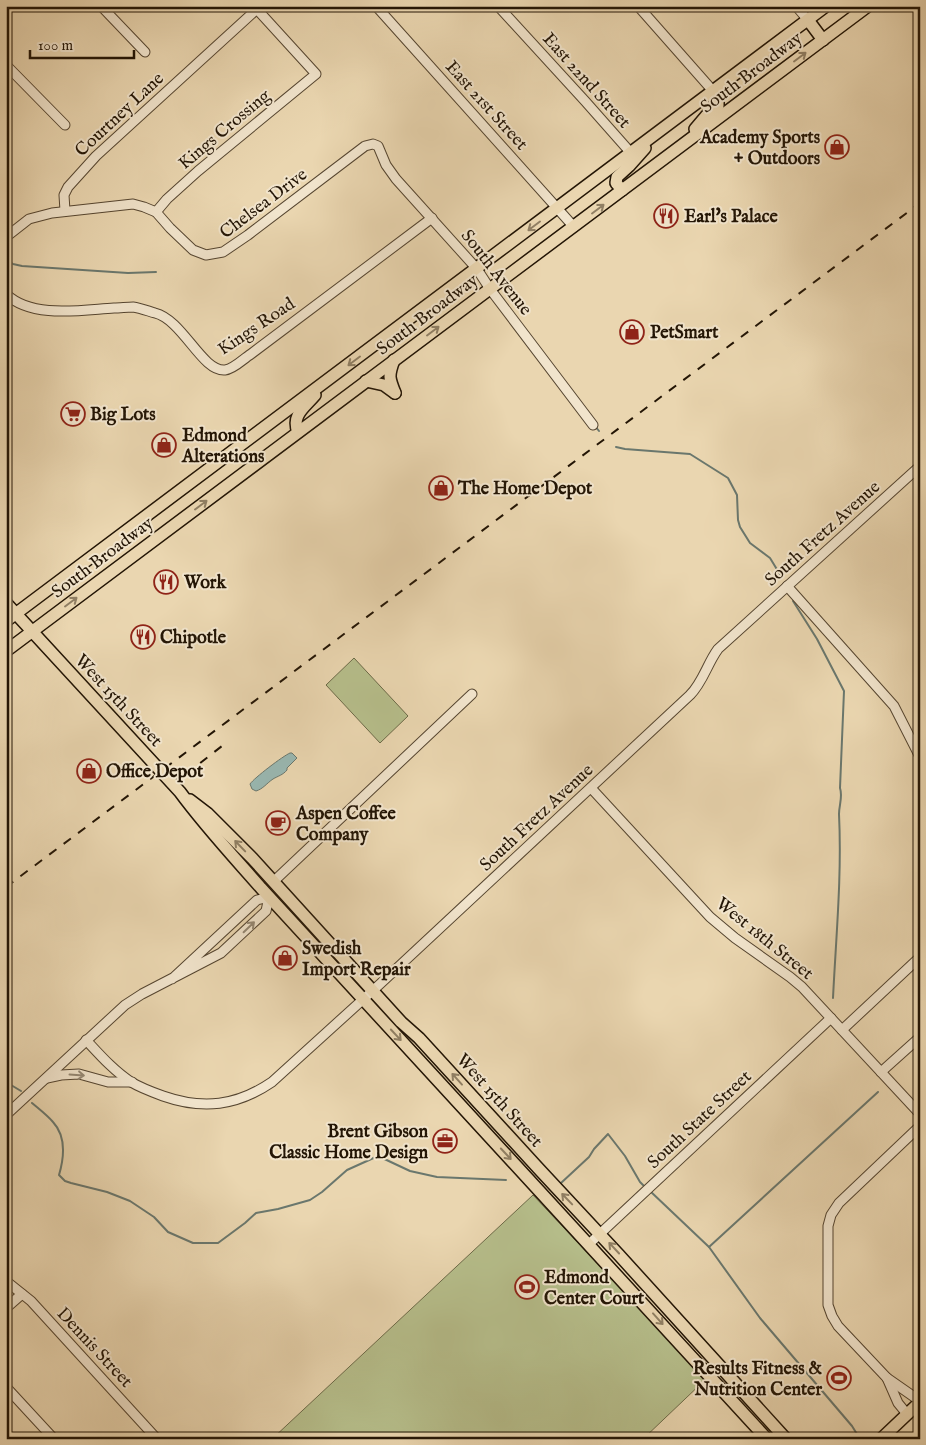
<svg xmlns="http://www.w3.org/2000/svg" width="926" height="1445" viewBox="0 0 926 1445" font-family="'IM FELL English',serif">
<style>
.green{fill:#b6be8b;stroke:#6c6a48}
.water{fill:#99b8b2;stroke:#6a776d}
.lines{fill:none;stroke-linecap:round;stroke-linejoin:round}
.stream{stroke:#6a776d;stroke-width:2}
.minor-casing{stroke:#554530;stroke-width:11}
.major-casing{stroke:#231505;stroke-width:14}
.minor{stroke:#f1e4cc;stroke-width:9}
.major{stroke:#ead6b0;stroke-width:11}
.rail{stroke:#231505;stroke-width:2;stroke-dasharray:9 9;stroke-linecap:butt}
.oneway{stroke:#907f63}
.oneway2{stroke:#948772}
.labels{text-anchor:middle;stroke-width:4;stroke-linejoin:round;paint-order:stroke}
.street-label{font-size:18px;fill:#231505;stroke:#f1e4cc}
.poi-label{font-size:18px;font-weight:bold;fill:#231505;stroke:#f1e4cc;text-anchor:start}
</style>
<rect width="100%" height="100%" fill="#ead6b0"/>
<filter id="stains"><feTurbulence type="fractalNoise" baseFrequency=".004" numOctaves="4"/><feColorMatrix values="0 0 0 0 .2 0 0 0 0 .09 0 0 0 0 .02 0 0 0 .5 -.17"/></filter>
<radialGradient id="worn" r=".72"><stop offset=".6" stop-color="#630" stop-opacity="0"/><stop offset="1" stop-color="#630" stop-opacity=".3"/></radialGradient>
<g class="green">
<path d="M354,658L408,716L380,743L326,685Z"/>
<path d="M533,1195L706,1379L643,1439H272Z"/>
</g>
<path class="water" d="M290,753H292L297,758L287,768V770C283,775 278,776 273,779C267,783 263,789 256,791L252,789L250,784C254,778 283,756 290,753Z"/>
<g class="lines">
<g class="stream">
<path d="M6,259L13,264L22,266L128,273L156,272"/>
<path d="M595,426L599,431"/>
<path d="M616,447L625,449L690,454L728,478L737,495L738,520L740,527L750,543L770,558L781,576"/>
<path d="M793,601L817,639L844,691L840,788C843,797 839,805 839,814C842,875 836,937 833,998"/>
<path d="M6,1082L21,1091"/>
<path d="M32,1103C39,1109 47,1115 53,1122C66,1136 64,1158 59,1175L65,1181L71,1183L107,1192L130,1201L154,1217L168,1232L193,1243H218L245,1223L256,1213L278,1209L310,1200L322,1192L347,1170L378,1156L410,1171L437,1177L506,1180"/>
<path d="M561,1183L589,1157L594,1149L608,1134L625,1156L640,1182L646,1188"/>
<path d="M650,1191L709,1247L760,1318L852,1426L860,1439"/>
<path d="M709,1247L878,1092"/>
</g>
<g class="minor-casing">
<g id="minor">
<path d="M101,6L145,52"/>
<path d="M376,6L574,227"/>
<path d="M498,6L585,101L631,153"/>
<path d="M638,6L713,91"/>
<path d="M796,6L808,20"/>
<path d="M6,65L65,125"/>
<path d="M65,211L64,195L68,187L96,156L257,9"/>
<path d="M156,212L167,199L198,171L316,74L254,6"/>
<path d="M6,237L29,219L52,213L133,204L144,207L156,212L170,228L193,250L206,255L223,252L248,235L365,146L373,144L378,146L386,165L396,179L477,269L490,289L593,425"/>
<path d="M6,294C32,319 81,310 114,308C120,308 127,307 133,307C140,308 148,311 155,313C183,320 202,372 225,370C234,369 243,359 251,354L432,218"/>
<path d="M787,586L894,706L920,757"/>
<path d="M591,788L710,917L735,938L790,977L802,987L920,1114"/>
<path d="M273,882L472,694"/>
<path d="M842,1030L919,958"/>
<path d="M86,1040C100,1055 114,1071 131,1082C141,1088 152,1092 163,1096C203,1110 237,1106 272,1082L380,984L690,695C703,682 707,664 718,649L920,466"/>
<path d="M881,1072L920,1037"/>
<path d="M47,1078L61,1075L79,1074L108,1082H132"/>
<path d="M6,1115L125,1005L142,994L221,953L266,911L269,897L257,900L172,979"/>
<path d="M920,1126L839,1203L831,1215L828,1226V1305L832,1316L838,1326L887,1378L920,1401"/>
<path d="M589,1244L831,1018"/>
<path d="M6,1281L31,1301L157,1439"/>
<path d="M6,1308L22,1294"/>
<path d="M887,1378L898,1403L907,1414"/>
<path d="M6,1387L54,1439"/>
</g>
</g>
<g class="major-casing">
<g id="major">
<path d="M808,20L823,40"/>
<path d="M695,129L706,116L718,106V97L713,91"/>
<path d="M622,190L616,183L617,177L629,166L645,148"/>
<path d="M394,360C388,376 389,378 395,393"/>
<path d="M366,381L384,385L395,393"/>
<path d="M298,432C291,415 305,407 315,395"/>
<path d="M6,603L180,792C205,826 233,856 261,888L767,1439"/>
<path d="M6,621L826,6"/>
<path d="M6,651L868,6"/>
<path d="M190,800L207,813L252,858L401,1022L419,1038L538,1168L619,1255L786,1439"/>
<path d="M881,1439L920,1402"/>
</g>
</g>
<use href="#minor" class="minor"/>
<use href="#major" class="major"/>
<g class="rail">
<path d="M186,774L222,746"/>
<path d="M6,887L920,203"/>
</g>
</g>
<defs><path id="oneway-shaft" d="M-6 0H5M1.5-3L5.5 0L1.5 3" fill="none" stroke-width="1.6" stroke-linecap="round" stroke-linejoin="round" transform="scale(1.25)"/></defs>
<g class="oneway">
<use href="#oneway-shaft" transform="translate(800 57) rotate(-37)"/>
<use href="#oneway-shaft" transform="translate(598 209) rotate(-37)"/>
<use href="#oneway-shaft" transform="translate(534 226) rotate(143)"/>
<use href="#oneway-shaft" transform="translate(433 331) rotate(-37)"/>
<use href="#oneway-shaft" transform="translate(354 361) rotate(143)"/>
<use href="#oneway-shaft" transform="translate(201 505) rotate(-37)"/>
<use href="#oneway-shaft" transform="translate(71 602) rotate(-37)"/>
<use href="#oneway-shaft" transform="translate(240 846) rotate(-134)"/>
<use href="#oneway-shaft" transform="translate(396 1035) rotate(47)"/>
<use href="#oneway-shaft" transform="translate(457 1079) rotate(-132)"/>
<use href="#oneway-shaft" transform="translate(506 1154) rotate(47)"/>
<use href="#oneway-shaft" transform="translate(567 1199) rotate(-134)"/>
<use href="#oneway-shaft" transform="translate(614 1248) rotate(-133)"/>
<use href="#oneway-shaft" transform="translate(658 1319) rotate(48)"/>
</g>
<g class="oneway2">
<use href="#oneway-shaft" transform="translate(249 927) rotate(-44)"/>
<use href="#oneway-shaft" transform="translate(77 1075) rotate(4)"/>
</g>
<defs>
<g id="shop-ring" transform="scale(1.25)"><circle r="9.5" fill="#f1e4cc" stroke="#8f2418" stroke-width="1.5"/><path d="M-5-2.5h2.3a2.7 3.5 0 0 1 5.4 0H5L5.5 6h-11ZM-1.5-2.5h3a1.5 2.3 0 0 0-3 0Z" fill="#8f2418"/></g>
<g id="restaurant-ring" transform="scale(1.25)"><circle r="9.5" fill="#f1e4cc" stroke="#8f2418" stroke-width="1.5"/><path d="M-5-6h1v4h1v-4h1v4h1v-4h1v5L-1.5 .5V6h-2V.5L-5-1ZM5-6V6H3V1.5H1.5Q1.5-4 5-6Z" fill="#8f2418"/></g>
<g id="supermarket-ring" transform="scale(1.25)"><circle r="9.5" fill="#f1e4cc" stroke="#8f2418" stroke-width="1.5"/><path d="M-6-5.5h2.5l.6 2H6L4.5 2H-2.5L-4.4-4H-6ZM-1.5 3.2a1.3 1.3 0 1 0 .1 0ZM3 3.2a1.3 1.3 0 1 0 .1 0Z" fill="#8f2418"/></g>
<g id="cafe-ring" transform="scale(1.25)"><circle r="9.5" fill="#f1e4cc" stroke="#8f2418" stroke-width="1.5"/><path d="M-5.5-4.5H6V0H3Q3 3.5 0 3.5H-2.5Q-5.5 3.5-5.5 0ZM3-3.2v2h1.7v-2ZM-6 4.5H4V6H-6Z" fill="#8f2418"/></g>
<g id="office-ring" transform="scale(1.25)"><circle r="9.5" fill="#f1e4cc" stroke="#8f2418" stroke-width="1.5"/><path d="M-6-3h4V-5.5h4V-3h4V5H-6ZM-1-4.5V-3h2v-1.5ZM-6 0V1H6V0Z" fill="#8f2418"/></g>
<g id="stadium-ring" transform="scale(1.25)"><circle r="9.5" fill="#f1e4cc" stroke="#8f2418" stroke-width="1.5"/><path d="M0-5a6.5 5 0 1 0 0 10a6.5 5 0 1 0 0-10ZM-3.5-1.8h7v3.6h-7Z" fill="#8f2418"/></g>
</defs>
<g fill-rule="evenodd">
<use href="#shop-ring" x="837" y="147"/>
<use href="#restaurant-ring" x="666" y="216"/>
<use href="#shop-ring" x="632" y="332"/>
<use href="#supermarket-ring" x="73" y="414"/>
<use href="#shop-ring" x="164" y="445"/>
<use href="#shop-ring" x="441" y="488"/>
<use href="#restaurant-ring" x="166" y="582"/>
<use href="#restaurant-ring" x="143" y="637"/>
<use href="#shop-ring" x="89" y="771"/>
<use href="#cafe-ring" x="278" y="823"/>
<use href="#shop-ring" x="285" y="958"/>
<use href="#office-ring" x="445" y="1141"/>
<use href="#stadium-ring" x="527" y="1287"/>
<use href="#stadium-ring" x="839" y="1378"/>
</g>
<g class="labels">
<g class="street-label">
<text transform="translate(751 72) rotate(-37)" y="6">South Broadway</text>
<text transform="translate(587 80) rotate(48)" y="6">East 22nd Street</text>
<text transform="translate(487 105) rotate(48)" y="6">East 21st Street</text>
<text transform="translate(119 114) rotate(-43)" y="6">Courtney Lane</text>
<text transform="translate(224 129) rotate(-40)" y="6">Kings Crossing</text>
<text transform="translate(263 203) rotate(-37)" y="6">Chelsea Drive</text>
<text transform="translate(497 272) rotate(52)" y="6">South Avenue</text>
<text transform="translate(427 314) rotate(-37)" y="6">South Broadway</text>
<text transform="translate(256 326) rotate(-34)" y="6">Kings Road</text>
<text transform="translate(822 533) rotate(-42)" y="6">South Fretz Avenue</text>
<text transform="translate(102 557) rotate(-37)" y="6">South Broadway</text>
<text transform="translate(119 700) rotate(47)" y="6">West 15th Street</text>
<text transform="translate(536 817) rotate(-43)" y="6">South Fretz Avenue</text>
<text transform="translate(765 938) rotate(39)" y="6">West 18th Street</text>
<text transform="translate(500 1100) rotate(48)" y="6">West 15th Street</text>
<text transform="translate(699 1119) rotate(-43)" y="6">South State Street</text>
<text transform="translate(95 1347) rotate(47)" y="6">Dennis Street</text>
</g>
<g class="poi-label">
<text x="820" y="143" text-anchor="end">Academy Sports<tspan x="820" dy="21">+ Outdoors</tspan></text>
<text x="684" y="222">Earl's Palace</text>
<text x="650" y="338">PetSmart</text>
<text x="90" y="420">Big Lots</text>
<text x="182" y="441">Edmond<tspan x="182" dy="21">Alterations</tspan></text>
<text x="458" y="494">The Home Depot</text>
<text x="184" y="588">Work</text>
<text x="160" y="643">Chipotle</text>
<text x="106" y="777">Office Depot</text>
<text x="296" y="819">Aspen Coffee<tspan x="296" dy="21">Company</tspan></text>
<text x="302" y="954">Swedish<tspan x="302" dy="21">Import Repair</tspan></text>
<text x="428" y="1137" text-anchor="end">Brent Gibson<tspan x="428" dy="21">Classic Home Design</tspan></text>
<text x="544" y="1283">Edmond<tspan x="544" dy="21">Center Court</tspan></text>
<text x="822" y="1374" text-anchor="end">Results Fitness &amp;<tspan x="822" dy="21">Nutrition Center</tspan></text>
</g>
</g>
<rect width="926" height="1445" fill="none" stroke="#ead6b0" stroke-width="25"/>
<rect x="8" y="8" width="911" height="1430" fill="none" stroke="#231505" stroke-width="2.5"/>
<rect x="12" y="12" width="901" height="1420" fill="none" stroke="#231505"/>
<path d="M30 50v8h104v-8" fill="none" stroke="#231505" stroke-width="2.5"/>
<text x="38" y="50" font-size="15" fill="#231505" stroke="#f1e4cc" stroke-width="4" paint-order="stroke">100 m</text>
<rect width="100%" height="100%" filter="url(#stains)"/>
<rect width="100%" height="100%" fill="url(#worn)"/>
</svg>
